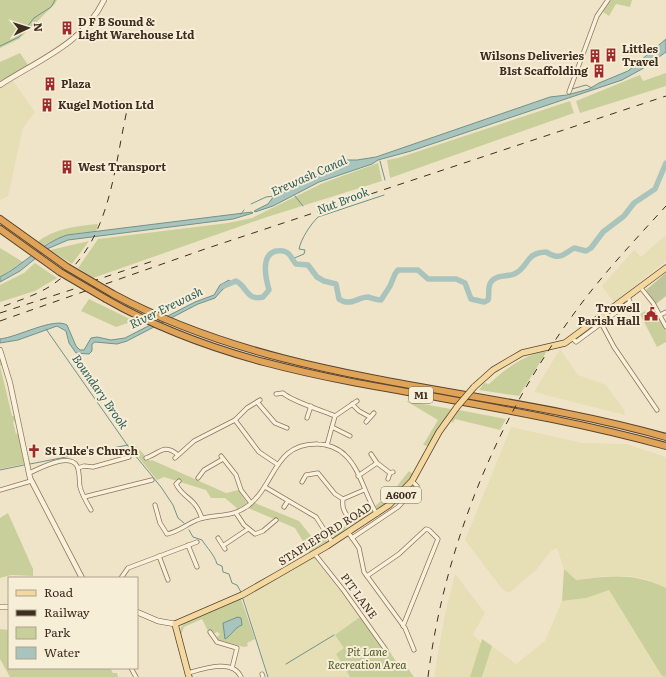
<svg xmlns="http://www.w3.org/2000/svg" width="666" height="677" viewBox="0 0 666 677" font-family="Literata,serif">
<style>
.farmland{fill:#e6deb5}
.green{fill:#c9cf9b}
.cemetery{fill:#bfc49a}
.water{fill:#a9c4bc;stroke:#6f938a}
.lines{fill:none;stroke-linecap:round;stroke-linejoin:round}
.stream{stroke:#6f938a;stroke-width:1}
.river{stroke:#a9c4bc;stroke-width:5.5}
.minor-casing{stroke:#8d765c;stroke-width:5}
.tertiary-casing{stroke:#8d765c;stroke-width:6}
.secondary-casing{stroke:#6f573f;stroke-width:6}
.primary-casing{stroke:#5b4430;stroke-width:7}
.motorway-casing{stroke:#5b4430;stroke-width:8}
.minor{stroke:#faf1dc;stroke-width:3.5}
.tertiary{stroke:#faf1dc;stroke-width:4.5}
.secondary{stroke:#faf1dc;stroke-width:5}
.primary{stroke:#f3d9a0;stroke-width:5.5}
.motorway{stroke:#e0a458;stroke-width:6}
.rail{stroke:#3d2e20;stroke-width:1;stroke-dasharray:7 7;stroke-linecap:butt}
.primary-bridge-casing{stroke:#5b4430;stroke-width:7;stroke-linecap:butt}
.motorway-bridge-casing{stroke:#5b4430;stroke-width:8;stroke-linecap:butt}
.primary-bridge{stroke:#f3d9a0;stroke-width:5.5}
.motorway-bridge{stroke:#e0a458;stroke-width:6}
.labels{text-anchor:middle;stroke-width:4;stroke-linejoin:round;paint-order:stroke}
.shield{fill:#f7eed8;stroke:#756857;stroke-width:1}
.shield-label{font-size:10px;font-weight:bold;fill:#3d2e20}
.poi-label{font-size:11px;font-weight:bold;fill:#3d2e20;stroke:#f7eed8;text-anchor:start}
.street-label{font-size:11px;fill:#3d2e20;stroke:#f7eed8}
.park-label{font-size:11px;font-style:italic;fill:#4d5a26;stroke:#f7eed8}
.water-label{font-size:12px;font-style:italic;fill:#2f5d5a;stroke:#f7eed8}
</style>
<rect width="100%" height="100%" fill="#f0e4c8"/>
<g class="farmland">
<path d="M13,81L35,112L23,128L8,196L0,200V89Z"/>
<path d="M666,235V261L614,302L602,286L634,250L641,257Z"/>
<path d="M560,349L578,375L606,385L624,410L625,415L534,392Z"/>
<path d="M511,427L582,443L626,444L666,457V588L646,579L630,576H607L576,580L564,569L557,548L551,551L536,570L509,593L502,589L465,540Z"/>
<path d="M314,557L360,617L345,649L336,654L350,677H269L244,598Z"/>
<path d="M455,574L485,613L473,634L481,643L470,677H434L444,619Z"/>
<path d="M606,590H609L663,677H482L492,646L516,664L545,641L562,601L586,598Z"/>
</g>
<g class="green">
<path d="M0,0H57L55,4L19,39L0,48Z"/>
<path d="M611,0H632L630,7L616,4L609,16L603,12Z"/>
<path d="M20,53L28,65L0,82V62Z"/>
<path d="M666,73V86L580,113L576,101L640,75L643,81Z"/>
<path d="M570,101L574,113L390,178L387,160L398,158Z"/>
<path d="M378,163L382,181L267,217L93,278L78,268L98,239L228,223L252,218L323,183Z"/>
<path d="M98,224L96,232C77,232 59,235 43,246L37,242C56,228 76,226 98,224Z"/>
<path d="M89,241L72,264L50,250Z"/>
<path d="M0,248L23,262L0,277Z"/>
<path d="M35,263L57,278L35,291L0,302V285L24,273Z"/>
<path d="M89,299L134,321L116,327L81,311Z"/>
<path d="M645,311L650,321L659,317L666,331V342L657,347L640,314Z"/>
<path d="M547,351L519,396L479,390L484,383L489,384C505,369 525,354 547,351Z"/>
<path d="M0,355L3,365L0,366L12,416H16L17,421L13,422L16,434L19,433L24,464L0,469Z"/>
<path d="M406,401L451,409L428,446L423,445L438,420Z"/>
<path d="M459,410L506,419L500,430L455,419L453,423L451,421Z"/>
<path d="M136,446L150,461L152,460L226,493L238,490L247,503L238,509L225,498H211L206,490L164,477L157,480L131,448Z"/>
<path d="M409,471L413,474C408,482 386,509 376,508L375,506L394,490Z"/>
<path d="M255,503L299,521L315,541L325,535L327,542L310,553L295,528L248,508Z"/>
<path d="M371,509L372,511C367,520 357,521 350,525C346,528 341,534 335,537L331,535L330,533Z"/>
<path d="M8,513L33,569V576L11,575L0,578V518Z"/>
<path d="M313,557L317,559V561L314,558L241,599L255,639L247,643L248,646L244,647L218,640L217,637L220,634L217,632L213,634L211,630L208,631L202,619L184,627L181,635C177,625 188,621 195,617Z"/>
<path d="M320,563L371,629L370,631C374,637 380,644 385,650L388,649L397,663L405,664L414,677H350L336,654L344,648L335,635L360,617Z"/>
<path d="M564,569L576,580C610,576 634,572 666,588V677L662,676L609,590L586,598L562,601Z"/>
<path d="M0,629L9,630V668H110L113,673H117L118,677H10L0,659Z"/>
<path d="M482,639L492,646L482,677H470Z"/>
</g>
<path class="cemetery" d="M666,273V296L656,304L646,290Z"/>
<g class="water">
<path d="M666,39V52L642,69L622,80L411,151L378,160L372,164L319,182L273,206L255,212L254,211L268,204L274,196L281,192L324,171L332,163L337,160H357L376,157L550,97L567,95L589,89L599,83L628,71Z"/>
<path d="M252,212L253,213L233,219L68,240L47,249L20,271L0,282V277C24,265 41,243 67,235Z"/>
<path d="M229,280L231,283L222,290L215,298L198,304L127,341L117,344L95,342L92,344V351L89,354L76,353L69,343L66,331L57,326L18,340L0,343V339C18,337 54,317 67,325L76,346L80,350H84L91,338L97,337L111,340L125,338L195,302L214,295L220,285Z"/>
<path d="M238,617L241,618L242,625C234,628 232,635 225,639L223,623Z"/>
</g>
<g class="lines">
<g class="stream">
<path d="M0,46L19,37L34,18L51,7L55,0"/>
<path d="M572,89L586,85L592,88"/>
<path d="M380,161L385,180"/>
<path d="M295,196L303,206"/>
<path d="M251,204L266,197L275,196"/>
<path d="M241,214L244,210"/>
<path d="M292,259L304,254L305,250L299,249C301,239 310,225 318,217L384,195"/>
<path d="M46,329L130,449L161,487L173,505L178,518L184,523"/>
<path d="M30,464L128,445"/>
<path d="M0,470L24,465"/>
<path d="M189,530L193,537L202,540C207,548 214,554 217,564L222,566L223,572L229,574L232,583L237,585L241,592"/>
<path d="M243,599L268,677"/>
<path d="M286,664L334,635"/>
</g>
<path class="river" d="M224,286L236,281C247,286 246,301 263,297L269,290C266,279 260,255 276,251C279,251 283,250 286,252C291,254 292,260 296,264L308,265L317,277L324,281L336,284L339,299C350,307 358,297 368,297C372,298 376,300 381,300L390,286L395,274L398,270H418L428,279H456L465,283L471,299L484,302L488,300C490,294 487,287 491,282C497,274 507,277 514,274C529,268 524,253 546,252C560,260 561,256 574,248L586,251L591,248L603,232L624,216L634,203L655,189L666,163"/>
<g class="minor-casing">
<g id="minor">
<path d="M569,92L597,16L608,0"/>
<path d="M641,288L653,303L666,327"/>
<path d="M660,315L666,312"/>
<path d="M599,319L614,347L657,410"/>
<path d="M572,338L576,342L630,302L628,297"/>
<path d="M276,394L283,393C289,400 323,411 335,416"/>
<path d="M257,402L275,423L287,428"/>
<path d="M352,404L359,411L370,417"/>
<path d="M307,418L311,406"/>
<path d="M235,420L259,452L277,464"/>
<path d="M366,422L374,413"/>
<path d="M332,427L350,436"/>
<path d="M327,445L335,416L357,401"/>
<path d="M371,454L377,463L390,473"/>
<path d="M221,456L236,475L241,490L251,503"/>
<path d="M146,458C160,453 164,443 178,455"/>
<path d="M175,458L194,441L235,420L247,408L260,400"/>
<path d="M78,468L84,466L93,467L129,457"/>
<path d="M29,473C39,469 69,452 77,466C80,472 79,481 80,487C82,495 87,503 91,510"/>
<path d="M358,476L377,463"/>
<path d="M198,478L204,470L223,459"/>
<path d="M388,479L390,473L393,472"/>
<path d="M179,481L176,484C182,496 190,497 196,506C199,510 200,514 202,518"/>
<path d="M302,482L306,475L318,473L335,494L343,499L364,490"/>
<path d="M265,487L316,517L332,542"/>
<path d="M0,490L31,481"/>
<path d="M84,497L152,480"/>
<path d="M343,499C342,506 344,513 349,517"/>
<path d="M155,505L160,523L167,534C178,532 187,524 197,520C216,513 231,519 249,505C276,483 274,443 318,444C327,444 338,448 345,455C361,470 365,496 377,514"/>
<path d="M284,507L288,501"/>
<path d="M236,513L244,525L255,534L263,531L276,520"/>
<path d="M348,532L359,548L364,572L405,628L414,650"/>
<path d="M218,538L225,549"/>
<path d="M352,538L398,507L417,486L412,481"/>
<path d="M188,545L197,567"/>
<path d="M224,545L248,529"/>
<path d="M314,553L344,591L386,650"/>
<path d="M159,556L168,580"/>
<path d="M367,576L399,554L426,529L429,530L438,539L403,626"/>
<path d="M121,578L128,568L197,542"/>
<path d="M210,632L217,642L237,648L232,668"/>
<path d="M131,668L136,677"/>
<path d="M188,673C202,669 233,658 241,677"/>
<path d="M262,674L263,677"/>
</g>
</g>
<g class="tertiary-casing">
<g id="tertiary">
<path d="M0,85C38,60 83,44 104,0"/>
<path d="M0,350L10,383L30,478L82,578"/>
</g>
</g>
<g class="secondary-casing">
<g id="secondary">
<path d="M0,607H9"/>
<path d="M137,612L158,621L175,624"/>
</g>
</g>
<g class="primary-casing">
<g id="primary">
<path d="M474,387L493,370L522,353L565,343L666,268"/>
<path d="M189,677L175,624L242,595L277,575L327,546L389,505L412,481L439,432L457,407"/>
</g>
</g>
<g class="motorway-casing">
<g id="motorway">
<path d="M0,219L67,267"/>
<path d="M0,229L60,272"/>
<path d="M113,294C284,386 482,385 666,437"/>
<path d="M106,299C209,358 320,377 436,397C513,411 590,425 666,446"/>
</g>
</g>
<use href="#minor" class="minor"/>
<use href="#tertiary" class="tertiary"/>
<use href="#secondary" class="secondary"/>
<use href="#primary" class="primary"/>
<use href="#motorway" class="motorway"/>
<g class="rail">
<path d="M78,286L156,260"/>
<path d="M4,306C20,300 37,295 52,285C110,246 113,173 127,110"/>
<path d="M0,313L83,286"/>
<path d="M0,321L205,249L666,96"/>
<path d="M428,677C444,549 495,423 570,319C599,278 633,242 666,206"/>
</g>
<g class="primary-bridge-casing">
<path id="primary-bridge" d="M457,407L474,387"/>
</g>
<g class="motorway-bridge-casing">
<g id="motorway-bridge">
<path d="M67,267L113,294"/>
<path d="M60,272L106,299"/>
</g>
</g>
<use href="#primary-bridge" class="primary-bridge"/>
<use href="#motorway-bridge" class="motorway-bridge"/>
</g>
<defs>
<g id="building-bare" transform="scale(1.08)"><path d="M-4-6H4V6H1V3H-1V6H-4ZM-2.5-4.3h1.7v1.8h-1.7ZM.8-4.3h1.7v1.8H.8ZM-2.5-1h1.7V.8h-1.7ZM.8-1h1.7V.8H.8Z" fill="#9e2a2b" stroke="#f7eed8" stroke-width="2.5" paint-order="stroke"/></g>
<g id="civic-bare" transform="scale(1.08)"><path d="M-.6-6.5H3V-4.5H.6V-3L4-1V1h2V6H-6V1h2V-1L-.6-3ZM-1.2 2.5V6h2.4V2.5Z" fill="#9e2a2b" stroke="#f7eed8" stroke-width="2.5" paint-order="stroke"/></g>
<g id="church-bare" transform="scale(1.08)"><path d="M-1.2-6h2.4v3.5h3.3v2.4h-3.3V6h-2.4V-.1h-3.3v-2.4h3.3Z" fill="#9e2a2b" stroke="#f7eed8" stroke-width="2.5" paint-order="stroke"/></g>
</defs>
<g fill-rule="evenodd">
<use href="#building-bare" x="67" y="28"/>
<use href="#building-bare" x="611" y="55"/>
<use href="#building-bare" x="595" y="56"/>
<use href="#building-bare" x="599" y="71"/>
<use href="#building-bare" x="50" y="84"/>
<use href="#building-bare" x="47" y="105"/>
<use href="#building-bare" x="67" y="167"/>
<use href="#civic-bare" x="651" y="314"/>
<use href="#church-bare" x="34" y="451"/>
</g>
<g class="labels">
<g class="shield">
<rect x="409" y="387" width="24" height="16" rx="3"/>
<rect x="381" y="487" width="40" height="16" rx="3"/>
</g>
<g class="shield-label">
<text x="421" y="399">M1</text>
<text x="401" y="499">A6007</text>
</g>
<g class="poi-label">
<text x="78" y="26">D F B Sound &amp;<tspan x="78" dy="13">Light Warehouse Ltd</tspan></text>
<text x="622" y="53">Littles<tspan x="622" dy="13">Travel</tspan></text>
<text x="584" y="60" text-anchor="end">Wilsons Deliveries</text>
<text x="588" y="75" text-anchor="end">B1st Scaffolding</text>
<text x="61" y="88">Plaza</text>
<text x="58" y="109">Kugel Motion Ltd</text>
<text x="78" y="171">West Transport</text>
<text x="640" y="312" text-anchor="end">Trowell<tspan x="640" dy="13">Parish Hall</tspan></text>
<text x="45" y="455">St Luke's Church</text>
</g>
<g class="street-label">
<text transform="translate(325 534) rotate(-32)" y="4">STAPLEFORD ROAD</text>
<text transform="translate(359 596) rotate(54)" y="4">PIT LANE</text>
</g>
<g class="park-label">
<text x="367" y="656">Pit Lane<tspan x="367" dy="13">Recreation Area</tspan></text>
</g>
<g class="water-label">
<text transform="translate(309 176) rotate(-24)" y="4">Erewash Canal</text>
<text transform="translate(343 201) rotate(-21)" y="4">Nut Brook</text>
<text transform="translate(166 308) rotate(-26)" y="4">River Erewash</text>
<text transform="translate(100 392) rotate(55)" y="4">Boundary Brook</text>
</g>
</g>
<rect x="8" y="577" width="130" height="92" fill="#f7eed8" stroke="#ada18e"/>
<rect x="16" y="590" width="20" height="6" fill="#f3d9a0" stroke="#ada18e"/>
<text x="44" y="597" font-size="12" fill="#3d2e20">Road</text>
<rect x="16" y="610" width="20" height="6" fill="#3d2e20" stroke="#ada18e"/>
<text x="44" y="617" font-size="12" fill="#3d2e20">Railway</text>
<rect x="16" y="627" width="20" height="12" fill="#c9cf9b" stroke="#ada18e"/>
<text x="44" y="637" font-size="12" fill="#3d2e20">Park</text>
<rect x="16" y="647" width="20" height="12" fill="#a9c4bc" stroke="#ada18e"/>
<text x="44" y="657" font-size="12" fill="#3d2e20">Water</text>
<g transform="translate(28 28) rotate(86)" stroke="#f7eed8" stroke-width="3" paint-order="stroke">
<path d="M0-3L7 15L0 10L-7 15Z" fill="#3d2e20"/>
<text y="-6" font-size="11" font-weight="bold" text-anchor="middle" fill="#3d2e20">N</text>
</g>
</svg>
